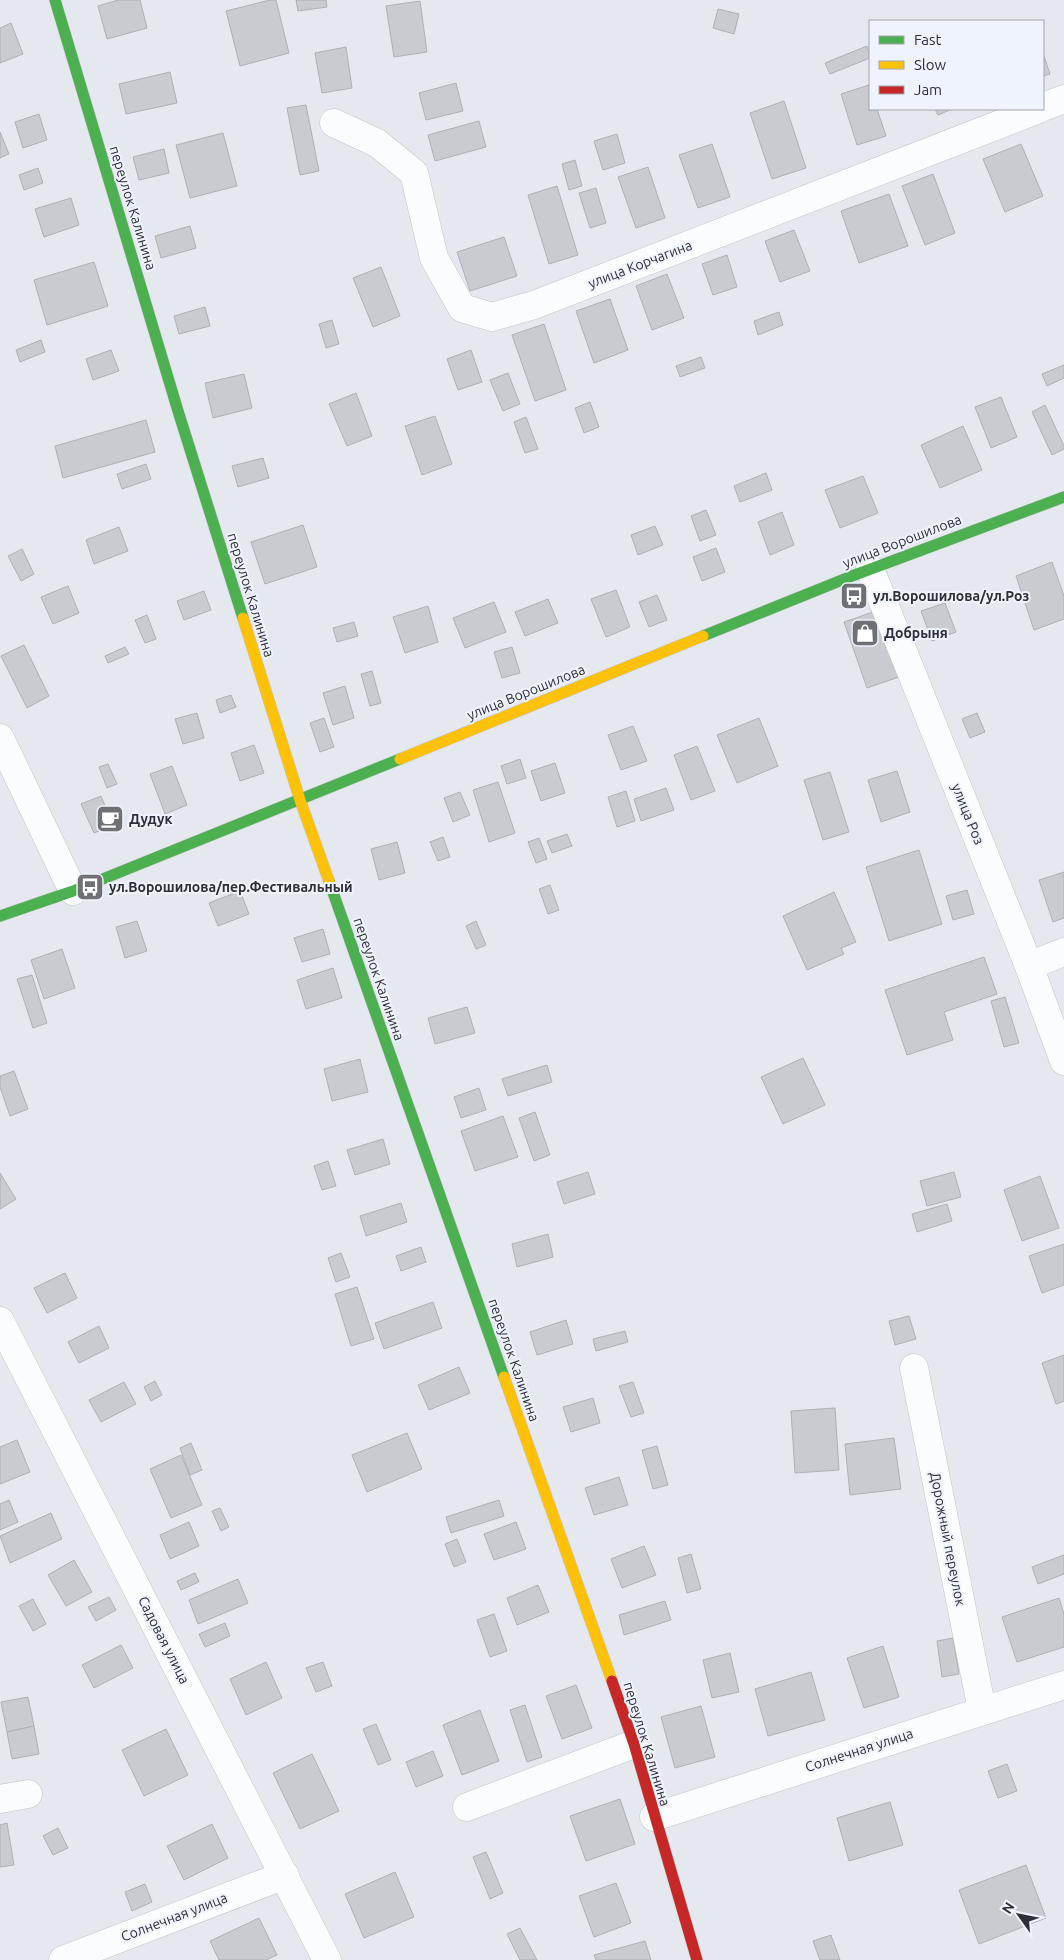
<svg xmlns="http://www.w3.org/2000/svg" width="1064" height="1960" viewBox="0 0 1064 1960" font-family="Ubuntu,sans-serif">
<style>
.building{fill:#c9cbd1;stroke:#aeb0b6}
.lines{fill:none;stroke-linecap:round;stroke-linejoin:round}
.street-casing{stroke:#c2c4c9;stroke-width:29}
.fast-casing{stroke:#c2c4c9;stroke-width:12}
.slow-casing{stroke:#c2c4c9;stroke-width:12}
.jam-casing{stroke:#c2c4c9;stroke-width:12}
.street{stroke:#fbfcfd;stroke-width:28}
.fast{stroke:#4caf50;stroke-width:11}
.slow{stroke:#ffc107;stroke-width:11}
.jam{stroke:#c62828;stroke-width:11}
.labels{text-anchor:middle;stroke-width:4;stroke-linejoin:round;paint-order:stroke}
.street-label{font-size:14px;fill:#2e2f35;stroke:#eff3fe}
.poi-label{font-size:14px;font-weight:bold;fill:#2e2f35;stroke:#eff3fe;text-anchor:start}
</style>
<rect width="100%" height="100%" fill="#e5e8ef"/>
<g class="building">
<path d="M118,0H140L147,28L107,39L98,6Z"/>
<path d="M270,0H276L289,53L240,66L226,11Z"/>
<path d="M296,0H326L327,7L298,11Z"/>
<path d="M420,1L427,52L394,57L386,6Z"/>
<path d="M718,9L739,14L734,34L713,28Z"/>
<path d="M11,23L23,54L0,63V28Z"/>
<path d="M867,46L870,58L830,74L825,63Z"/>
<path d="M346,47L352,88L322,93L315,53Z"/>
<path d="M1043,53L1050,74L1043,76Z"/>
<path d="M170,72L177,103L126,114L119,84Z"/>
<path d="M456,83L463,111L426,120L419,93Z"/>
<path d="M869,85L870,109H877L886,136L857,145L841,94Z"/>
<path d="M784,101L806,168L772,179L750,113Z"/>
<path d="M306,105L319,171L300,175L287,108Z"/>
<path d="M935,109H952L938,115Z"/>
<path d="M39,114L47,140L23,148L15,122Z"/>
<path d="M479,121L486,147L435,161L428,135Z"/>
<path d="M0,132L9,154L0,158Z"/>
<path d="M223,133L237,186L190,198L176,145Z"/>
<path d="M617,134L625,163L603,170L594,141Z"/>
<path d="M712,144L730,197L698,208L679,155Z"/>
<path d="M1021,144L1043,196L1005,212L983,159Z"/>
<path d="M164,149L169,173L139,180L133,157Z"/>
<path d="M575,160L582,186L569,190L562,164Z"/>
<path d="M648,167L665,218L636,228L618,177Z"/>
<path d="M38,168L43,183L24,190L19,175Z"/>
<path d="M933,174L955,233L925,245L902,186Z"/>
<path d="M557,186L578,255L549,264L528,195Z"/>
<path d="M596,188L606,223L590,228L579,193Z"/>
<path d="M889,194L908,246L859,263L841,211Z"/>
<path d="M71,198L79,225L44,237L35,209Z"/>
<path d="M190,226L196,248L161,258L155,236Z"/>
<path d="M794,230L810,271L780,282L765,241Z"/>
<path d="M504,237L517,276L470,291L457,252Z"/>
<path d="M727,255L737,287L713,295L702,264Z"/>
<path d="M94,262L108,306L47,325L34,280Z"/>
<path d="M381,267L400,316L373,327L353,278Z"/>
<path d="M667,274L684,318L652,330L636,286Z"/>
<path d="M610,299L628,350L594,363L576,311Z"/>
<path d="M205,307L210,326L179,334L174,316Z"/>
<path d="M779,312L783,325L758,335L754,321Z"/>
<path d="M332,320L339,344L326,348L319,324Z"/>
<path d="M544,324L566,390L535,401L512,335Z"/>
<path d="M41,340L45,352L20,362L16,350Z"/>
<path d="M111,350L119,371L93,380L86,359Z"/>
<path d="M471,350L482,382L458,390L447,359Z"/>
<path d="M701,357L705,368L680,377L676,366Z"/>
<path d="M1064,365V378L1047,386L1042,374Z"/>
<path d="M508,373L520,404L503,411L490,380Z"/>
<path d="M244,374L252,408L213,418L205,383Z"/>
<path d="M356,393L372,436L347,446L329,404Z"/>
<path d="M1001,397L1017,437L991,448L975,407Z"/>
<path d="M590,402L599,427L584,433L575,408Z"/>
<path d="M1045,405L1064,446V449L1052,455L1032,412Z"/>
<path d="M435,416L452,464L422,475L405,426Z"/>
<path d="M526,417L538,449L525,453L514,422Z"/>
<path d="M146,420L155,452L63,478L55,446Z"/>
<path d="M963,426L982,470L940,488L921,445Z"/>
<path d="M263,458L269,478L238,487L232,466Z"/>
<path d="M146,464L151,479L122,489L117,474Z"/>
<path d="M766,473L772,490L740,502L734,486Z"/>
<path d="M863,476L878,513L840,528L825,490Z"/>
<path d="M706,510L716,535L700,541L691,516Z"/>
<path d="M782,512L794,545L770,555L758,522Z"/>
<path d="M303,525L317,567L265,584L251,542Z"/>
<path d="M655,526L663,545L638,555L631,535Z"/>
<path d="M119,527L128,551L94,564L86,540Z"/>
<path d="M716,548L725,572L702,581L693,557Z"/>
<path d="M22,549L34,574L21,581L8,556Z"/>
<path d="M1052,562L1064,596V619L1034,630L1016,576Z"/>
<path d="M68,586L79,613L53,624L41,597Z"/>
<path d="M616,590L630,627L606,637L591,599Z"/>
<path d="M204,591L211,610L184,620L177,601Z"/>
<path d="M657,595L667,620L649,627L639,602Z"/>
<path d="M548,599L558,623L525,636L515,612Z"/>
<path d="M494,602L506,632L465,648L453,618Z"/>
<path d="M945,603L956,632L932,641L921,611Z"/>
<path d="M428,606L438,642L405,653L393,617Z"/>
<path d="M876,611L899,677L867,688L844,622Z"/>
<path d="M147,615L156,639L145,643L135,620Z"/>
<path d="M354,622L358,636L337,642L333,628Z"/>
<path d="M24,645L49,696L27,708L1,656Z"/>
<path d="M125,647L129,654L108,663L105,656Z"/>
<path d="M512,647L520,673L502,678L494,652Z"/>
<path d="M372,671L381,703L370,706L361,674Z"/>
<path d="M345,686L354,718L333,725L323,693Z"/>
<path d="M231,695L236,707L220,713L216,700Z"/>
<path d="M197,713L204,738L183,744L175,719Z"/>
<path d="M977,713L985,732L970,738L962,719Z"/>
<path d="M324,718L334,747L320,752L310,723Z"/>
<path d="M759,718L778,766L737,783L717,735Z"/>
<path d="M633,726L647,761L621,770L608,735Z"/>
<path d="M254,745L264,773L240,781L231,753Z"/>
<path d="M697,746L715,791L691,800L674,755Z"/>
<path d="M520,759L526,778L507,784L501,766Z"/>
<path d="M555,763L565,793L541,801L531,771Z"/>
<path d="M108,764L117,784L107,788L99,767Z"/>
<path d="M172,766L187,805L165,814L150,774Z"/>
<path d="M897,771L910,812L881,822L868,780Z"/>
<path d="M830,772L849,832L823,840L804,780Z"/>
<path d="M498,782L515,833L489,842L473,790Z"/>
<path d="M666,788L674,810L641,821L634,799Z"/>
<path d="M626,791L635,821L617,827L608,797Z"/>
<path d="M460,792L470,815L453,822L444,798Z"/>
<path d="M101,796L113,825L94,833L81,804Z"/>
<path d="M567,834L572,846L552,853L547,841Z"/>
<path d="M443,837L450,857L438,861L430,842Z"/>
<path d="M539,838L547,859L536,863L528,842Z"/>
<path d="M397,842L405,873L379,880L371,849Z"/>
<path d="M919,850L942,924L889,941L866,867Z"/>
<path d="M1064,872V918L1053,922L1039,880Z"/>
<path d="M550,885L559,910L548,914L539,889Z"/>
<path d="M967,890L974,914L953,920L946,896Z"/>
<path d="M240,891L249,914L218,926L209,903Z"/>
<path d="M834,892L856,942L841,948L844,954L807,970L783,916Z"/>
<path d="M137,921L147,951L125,958L116,927Z"/>
<path d="M476,921L486,945L476,949L466,926Z"/>
<path d="M323,929L330,954L302,962L294,938Z"/>
<path d="M62,949L75,988L44,999L31,960Z"/>
<path d="M984,957L997,994L944,1012L953,1040L907,1055L885,990Z"/>
<path d="M333,968L342,998L306,1009L297,980Z"/>
<path d="M32,975L47,1023L33,1028L17,979Z"/>
<path d="M1005,997L1019,1043L1004,1047L991,1001Z"/>
<path d="M467,1007L475,1033L435,1044L428,1018Z"/>
<path d="M803,1058L825,1105L783,1124L761,1077Z"/>
<path d="M360,1059L368,1092L332,1101L324,1069Z"/>
<path d="M547,1065L552,1082L508,1096L502,1079Z"/>
<path d="M14,1071L28,1109L10,1116L0,1087V1076Z"/>
<path d="M479,1088L486,1110L461,1118L454,1097Z"/>
<path d="M535,1112L550,1155L534,1161L519,1118Z"/>
<path d="M503,1116L518,1157L475,1171L461,1131Z"/>
<path d="M383,1139L390,1164L355,1175L347,1150Z"/>
<path d="M328,1161L336,1186L322,1190L314,1166Z"/>
<path d="M588,1172L595,1194L564,1204L557,1182Z"/>
<path d="M954,1172L961,1197L927,1206L920,1181Z"/>
<path d="M0,1173L16,1199L0,1209Z"/>
<path d="M1040,1176L1059,1228L1022,1241L1004,1190Z"/>
<path d="M401,1203L407,1222L366,1236L360,1216Z"/>
<path d="M947,1204L952,1221L917,1232L912,1214Z"/>
<path d="M548,1234L553,1257L517,1267L512,1244Z"/>
<path d="M1064,1244V1285L1042,1293L1029,1256Z"/>
<path d="M421,1247L426,1262L401,1271L396,1256Z"/>
<path d="M341,1253L350,1277L336,1282L328,1258Z"/>
<path d="M65,1273L77,1298L47,1313L34,1288Z"/>
<path d="M357,1287L374,1339L351,1346L335,1294Z"/>
<path d="M433,1302L442,1328L384,1349L375,1323Z"/>
<path d="M909,1316L916,1339L895,1345L889,1321Z"/>
<path d="M566,1320L573,1344L537,1355L530,1332Z"/>
<path d="M99,1326L109,1348L79,1363L68,1342Z"/>
<path d="M625,1331L628,1342L596,1351L593,1339Z"/>
<path d="M1064,1355V1401L1056,1404L1042,1363Z"/>
<path d="M459,1367L470,1393L429,1410L418,1385Z"/>
<path d="M155,1381L162,1395L151,1401L144,1387Z"/>
<path d="M124,1382L136,1404L101,1422L89,1400Z"/>
<path d="M633,1382L644,1413L631,1417L619,1386Z"/>
<path d="M593,1398L600,1423L571,1432L563,1407Z"/>
<path d="M835,1408L839,1470L795,1473L791,1411Z"/>
<path d="M407,1433L422,1469L367,1492L352,1455Z"/>
<path d="M894,1438L901,1489L850,1495L845,1444Z"/>
<path d="M17,1440L30,1472L0,1484V1447Z"/>
<path d="M191,1443L202,1470L190,1475L180,1448Z"/>
<path d="M657,1446L668,1485L653,1489L642,1450Z"/>
<path d="M181,1455L202,1505L171,1518L150,1469Z"/>
<path d="M619,1477L628,1505L594,1515L585,1488Z"/>
<path d="M9,1500L18,1522L0,1530V1504Z"/>
<path d="M499,1500L504,1516L451,1533L446,1517Z"/>
<path d="M220,1508L229,1527L221,1531L212,1511Z"/>
<path d="M51,1513L62,1539L10,1563L0,1536Z"/>
<path d="M189,1522L199,1546L170,1559L160,1535Z"/>
<path d="M516,1522L526,1549L494,1560L484,1534Z"/>
<path d="M457,1539L466,1562L454,1567L445,1544Z"/>
<path d="M644,1546L656,1575L622,1588L611,1559Z"/>
<path d="M691,1554L701,1589L687,1593L678,1558Z"/>
<path d="M1064,1555V1574L1038,1584L1032,1567Z"/>
<path d="M74,1560L92,1592L66,1606L48,1575Z"/>
<path d="M195,1573L199,1582L181,1590L177,1581Z"/>
<path d="M238,1579L248,1603L198,1624L189,1600Z"/>
<path d="M538,1585L549,1612L517,1625L507,1598Z"/>
<path d="M109,1597L116,1610L96,1621L88,1607Z"/>
<path d="M1059,1598L1064,1614V1647L1017,1662L1002,1617Z"/>
<path d="M33,1599L46,1624L33,1631L19,1606Z"/>
<path d="M665,1601L671,1620L624,1635L619,1615Z"/>
<path d="M494,1614L507,1651L490,1657L477,1620Z"/>
<path d="M225,1623L230,1636L205,1647L199,1634Z"/>
<path d="M953,1638L959,1674L942,1677L937,1641Z"/>
<path d="M121,1645L133,1668L94,1688L82,1665Z"/>
<path d="M883,1646L899,1697L864,1708L847,1658Z"/>
<path d="M730,1653L739,1692L712,1698L703,1660Z"/>
<path d="M266,1662L282,1698L246,1715L230,1679Z"/>
<path d="M323,1662L332,1686L316,1692L306,1668Z"/>
<path d="M811,1672L825,1720L768,1736L755,1689Z"/>
<path d="M576,1685L592,1728L562,1739L546,1696Z"/>
<path d="M28,1697L34,1726L7,1732L1,1702Z"/>
<path d="M525,1705L542,1757L527,1762L510,1710Z"/>
<path d="M701,1706L715,1757L675,1768L661,1717Z"/>
<path d="M480,1710L499,1761L462,1775L443,1725Z"/>
<path d="M376,1724L391,1760L378,1765L363,1729Z"/>
<path d="M34,1726L39,1754L12,1759L7,1732Z"/>
<path d="M166,1729L188,1775L144,1796L122,1750Z"/>
<path d="M433,1751L443,1776L416,1787L406,1762Z"/>
<path d="M312,1754L339,1811L300,1829L273,1773Z"/>
<path d="M1007,1764L1017,1791L998,1798L988,1771Z"/>
<path d="M620,1799L635,1844L586,1861L570,1816Z"/>
<path d="M890,1802L903,1845L849,1861L837,1818Z"/>
<path d="M7,1823L14,1865L0,1867V1825Z"/>
<path d="M212,1824L228,1858L184,1880L167,1846Z"/>
<path d="M58,1828L68,1848L53,1855L43,1836Z"/>
<path d="M486,1852L503,1893L490,1899L473,1857Z"/>
<path d="M1026,1865L1046,1918L979,1944L959,1890Z"/>
<path d="M395,1872L414,1917L364,1938L345,1894Z"/>
<path d="M616,1883L631,1923L594,1937L579,1896Z"/>
<path d="M145,1884L152,1902L132,1911L125,1892Z"/>
<path d="M259,1918L277,1955L266,1960H219L210,1941Z"/>
<path d="M520,1928L537,1960H520L507,1934Z"/>
<path d="M831,1935L840,1960H820L813,1941Z"/>
<path d="M645,1941L651,1960H596L594,1955Z"/>
</g>
<g class="lines">
<g class="street-casing">
<g id="street">
<path d="M1043,107L1064,99"/>
<path d="M334,123L377,143L414,173L434,258L462,308L492,317L534,305L1039,109"/>
<path d="M870,569L1029,966L1064,1061"/>
<path d="M0,738L73,891"/>
<path d="M1029,966L1064,952"/>
<path d="M0,1321L327,1960"/>
<path d="M914,1368L982,1710"/>
<path d="M0,1799L28,1794"/>
<path d="M467,1807L634,1744"/>
<path d="M654,1817L1064,1685"/>
<path d="M63,1960L285,1875"/>
</g>
</g>
<g class="fast-casing">
<g id="fast">
<path d="M55,0L178,411L243,618"/>
<path d="M703,636L852,576L1064,497"/>
<path d="M329,881L504,1377"/>
<path d="M0,916L73,891L400,759"/>
</g>
</g>
<g class="slow-casing">
<g id="slow">
<path d="M243,618L300,800L329,881"/>
<path d="M400,759L703,636"/>
<path d="M504,1377L612,1681"/>
</g>
</g>
<g class="jam-casing">
<path id="jam" d="M612,1681L634,1744L697,1960"/>
</g>
<use href="#street" class="street"/>
<use href="#fast" class="fast"/>
<use href="#slow" class="slow"/>
<use href="#jam" class="jam"/>
</g>
<defs>
<g id="bus-square" transform="scale(1.4375)"><rect x="-9" y="-9" width="18" height="18" rx="4" fill="#6e7076" stroke="#eff3fe"/><path d="M-5-6H5V4H4V6H2V4H-2V6H-4V4H-5ZM-3.5-4V0h7V-4ZM-3.5 1.2v1.5H-2V1.2ZM2 1.2v1.5H3.5V1.2Z" fill="#fff"/></g>
<g id="shop-square" transform="scale(1.4375)"><rect x="-9" y="-9" width="18" height="18" rx="4" fill="#6e7076" stroke="#eff3fe"/><path d="M-5-2.5h2.3a2.7 3.5 0 0 1 5.4 0H5L5.5 6h-11ZM-1.5-2.5h3a1.5 2.3 0 0 0-3 0Z" fill="#fff"/></g>
<g id="cafe-square" transform="scale(1.4375)"><rect x="-9" y="-9" width="18" height="18" rx="4" fill="#6e7076" stroke="#eff3fe"/><path d="M-5.5-4.5H6V0H3Q3 3.5 0 3.5H-2.5Q-5.5 3.5-5.5 0ZM3-3.2v2h1.7v-2ZM-6 4.5H4V6H-6Z" fill="#fff"/></g>
</defs>
<g fill-rule="evenodd">
<use href="#bus-square" x="854" y="596"/>
<use href="#shop-square" x="865" y="633"/>
<use href="#cafe-square" x="110" y="819"/>
<use href="#bus-square" x="90" y="887"/>
</g>
<g class="labels">
<g class="street-label">
<text transform="translate(133 208) rotate(73)" y="5">переулок Калинина</text>
<text transform="translate(640 264) rotate(-21)" y="5">улица Корчагина</text>
<text transform="translate(902 541) rotate(-21)" y="5">улица Ворошилова</text>
<text transform="translate(251 595) rotate(73)" y="5">переулок Калинина</text>
<text transform="translate(526 692) rotate(-22)" y="5">улица Ворошилова</text>
<text transform="translate(968 814) rotate(68)" y="5">улица Роз</text>
<text transform="translate(379 979) rotate(71)" y="5">переулок Калинина</text>
<text transform="translate(514 1360) rotate(71)" y="5">переулок Калинина</text>
<text transform="translate(948 1539) rotate(79)" y="5">Дорожный переулок</text>
<text transform="translate(164 1640) rotate(63)" y="5">Садовая улица</text>
<text transform="translate(647 1744) rotate(73)" y="5">переулок Калинина</text>
<text transform="translate(859 1750) rotate(-18)" y="5">Солнечная улица</text>
<text transform="translate(174 1917) rotate(-21)" y="5">Солнечная улица</text>
</g>
<g class="poi-label">
<text x="873" y="601">ул.Ворошилова/ул.Роз</text>
<text x="884" y="638">Добрыня</text>
<text x="129" y="824">Дудук</text>
<text x="109" y="892">ул.Ворошилова/пер.Фестивальный</text>
</g>
</g>
<rect x="869" y="20" width="175" height="90" fill="#eff3fe" stroke="#a2a5ae"/>
<rect x="879" y="36" width="25" height="8" fill="#4caf50" stroke="#a2a5ae"/>
<text x="914" y="45" font-size="15" fill="#2e2f35">Fast</text>
<rect x="879" y="61" width="25" height="8" fill="#ffc107" stroke="#a2a5ae"/>
<text x="914" y="70" font-size="15" fill="#2e2f35">Slow</text>
<rect x="879" y="86" width="25" height="8" fill="#c62828" stroke="#a2a5ae"/>
<text x="914" y="95" font-size="15" fill="#2e2f35">Jam</text>
<g transform="translate(1019 1915) rotate(303)" stroke="#eff3fe" stroke-width="4" paint-order="stroke">
<path d="M0-4L9 19L0 12L-9 19Z" fill="#2e2f35"/>
<text y="-8" font-size="14" font-weight="bold" text-anchor="middle" fill="#2e2f35">N</text>
</g>
</svg>
